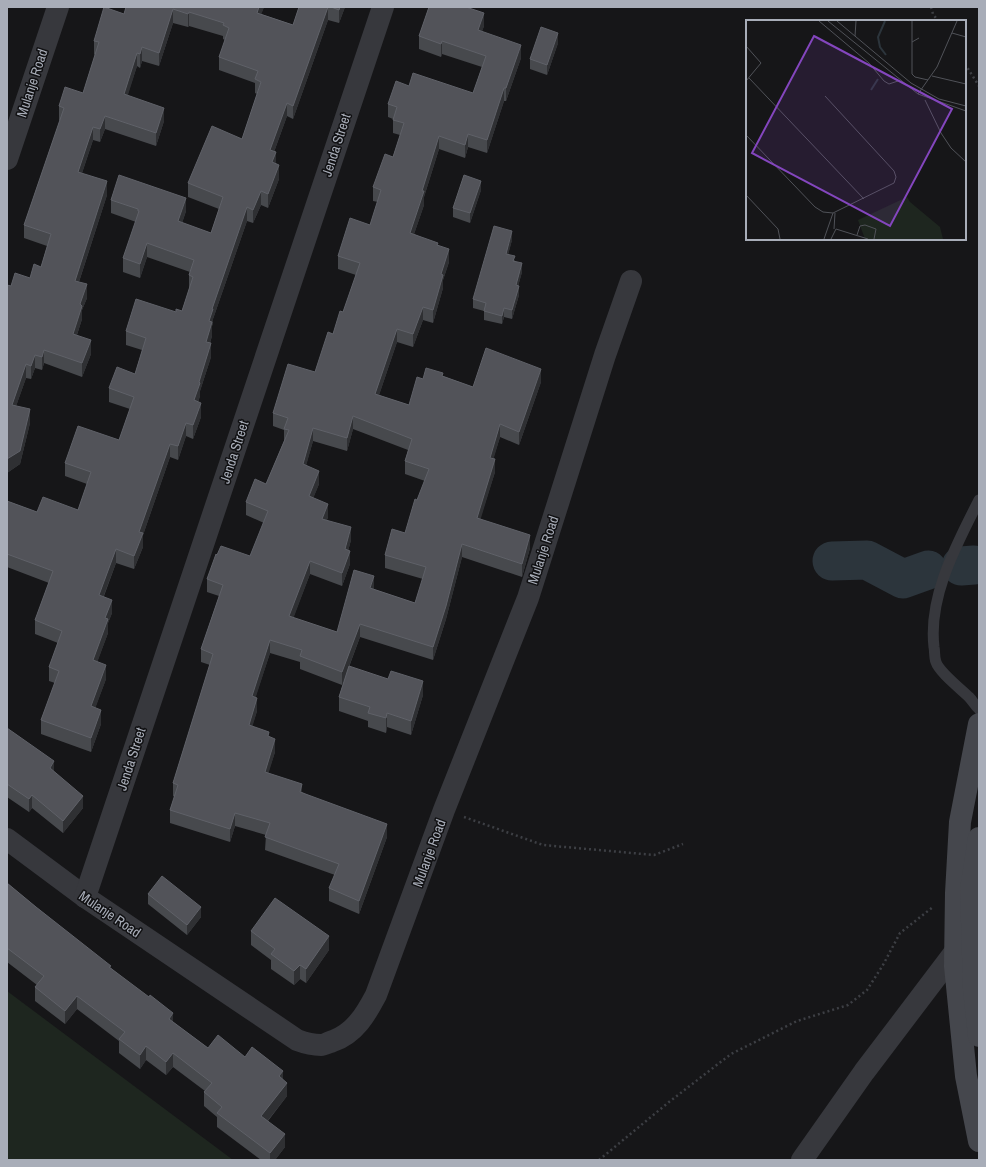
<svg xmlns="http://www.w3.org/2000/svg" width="986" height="1167" viewBox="0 0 986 1167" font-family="'Archivo Narrow',sans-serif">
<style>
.green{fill:#1e261f}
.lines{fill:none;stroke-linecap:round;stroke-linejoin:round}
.river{stroke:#2c353c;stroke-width:39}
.path{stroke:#3d3f44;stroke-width:2.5;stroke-dasharray:2 3;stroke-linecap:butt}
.lane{stroke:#37383d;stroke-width:11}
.street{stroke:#37383d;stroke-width:22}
.secondary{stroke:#45474d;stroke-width:22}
.wall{fill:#47494d;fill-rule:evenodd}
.shaded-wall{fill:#2f3033}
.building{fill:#525359;stroke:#5f6168;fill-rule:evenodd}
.labels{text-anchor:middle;stroke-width:3;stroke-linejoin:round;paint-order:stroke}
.street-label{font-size:14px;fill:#a8adb8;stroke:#111113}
.inset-river{fill:none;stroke:#2c353c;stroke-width:2}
.inset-road{fill:none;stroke:#505258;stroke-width:1}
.view{fill:#8446be;fill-opacity:0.15;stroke:#8446be;stroke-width:2}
.inset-edge{fill:none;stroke:#a8adb8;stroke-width:2}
</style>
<rect width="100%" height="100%" fill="#161618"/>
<path class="green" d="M7,991L233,1160H7Z"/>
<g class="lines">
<g class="river">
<path d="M832,561L867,560L903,579L928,570"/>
<path d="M961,566L974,565"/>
</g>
<g class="path">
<path d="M931,7L933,14L938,21"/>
<path d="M965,64L979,86"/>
<path d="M464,817L543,845L654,855L683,844"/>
<path d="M599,1160L669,1102L731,1054L797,1021L848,1005L867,990L883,965L900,933L933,907"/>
</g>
<path class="lane" d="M979,500C957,544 928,596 934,647C935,651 934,657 936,662C939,672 961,689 969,697C973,701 975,706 979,709"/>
<g class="street">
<path d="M7,159L58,7"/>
<path d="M7,839L85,897L297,1040C305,1043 313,1045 321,1045C325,1045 329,1042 333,1041C355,1033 366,1014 376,995L444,810L528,598L605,355L631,281"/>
<path d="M85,897L383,7"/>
<path d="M802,1160L864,1072L955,952"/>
</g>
<g class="secondary">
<path d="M979,724L960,822L956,893L955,966L966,1076L979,1141"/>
<path d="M979,838L971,889L974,990L979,1036"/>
</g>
</g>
<g class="wall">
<path d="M126,7H264L261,14L293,25L299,7H345L339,23L328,20L293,119L287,116L274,152L279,179L268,208L261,205L253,223L247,221L213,319V323L212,326V336L210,343L211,357L200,391V396L198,402L201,417L193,439L186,436L178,460L170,457L143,535V547L134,569L116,563L104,596L112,613L108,623V633L97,662L106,679L95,708L101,724L91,752L41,734V720L55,683L49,681V667L58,643L35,634V620L49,583L7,567V501L37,512L78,510L87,484L65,476V463L119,440L130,409L109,402V388L135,374L142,350L126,345V331L176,312L182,311L189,289V275L190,272L147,257L140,278L123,272V258L136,222L111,213V200L186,211L182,223L211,233L219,209L188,197V183L242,139L257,94L255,93V83L219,70V57L225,40L223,39V36L189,26L188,27L173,23L159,66L142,61L140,68L137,66L127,96L164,121L156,146L105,129L100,142L93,140L82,173L107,195L79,282L87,298L82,310V319L77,335L91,354L82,377L44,363L42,370L35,368L31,379L26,378L16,406L30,423L20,464L7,473V285L11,286L30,278L41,267L47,246L24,238V225L60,120H59V106L83,93L95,55L94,54V41L124,14Z"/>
<path d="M429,7H470V8L484,26L482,31L521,58L506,101H504L487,153L468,147L465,158L439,149L424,197V205L414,234L438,245L449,262L443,280V288L433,323L423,320L413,347L397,342L379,395L409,405L423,379L443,376L473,387L541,382L519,445L500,437L493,459L495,472L480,519L530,548L522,577L462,557L446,619L433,660L360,637L349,667L423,695L411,735L387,727L386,733L368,727V721L339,711V697L347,671L342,685L300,669V662L270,653L255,698L257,711L252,726L269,737L275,752L268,773L302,792L387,837L359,914L329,901V888L335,875L265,850L266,835L235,826L230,842L170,823V810L175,797L173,796V783L210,665L201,662V649L219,596L207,592V579L217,555L250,556L264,523L246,515V502L266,484L284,441V430L273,426V413L315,372L343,312L356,275L338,269V256L370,225L378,202L373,201V187L393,157L400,135L393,133V119L388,117V104L409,86L473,93L482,67L442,54L441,57L419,49V36ZM353,429L408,450L405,461V474L425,481L405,533L385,555V568L423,579L415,603L373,589L337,632L293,618L310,574L342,586L350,564L348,551L351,540L327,520L328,517L313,498L319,484L306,465L313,441L347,451Z"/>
<path d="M558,43L547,75L530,69V59Z"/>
<path d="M481,190L470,223L453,217V208Z"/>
<path d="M512,240L508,254L515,261L522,272L518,286L519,295L512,319L504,317L502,324L484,320V311L473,308V299Z"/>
<path d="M7,728L54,772L83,808L63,833L32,808L29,812L7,797Z"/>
<path d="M7,883L36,907L111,968L173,1022L208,1048L245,1057L283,1080L287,1096L268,1121L285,1147L275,1160H261L217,1127V1117L204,1106V1092L205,1091L173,1067L166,1075L146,1060L140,1069L119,1053V1041L77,1009L65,1024L35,1001V987L37,985L7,962Z"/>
<path d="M148,894L201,917L187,935L148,904Z"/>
<path d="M251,931L329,950L306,983L300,979L294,985L271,969V960L251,945Z"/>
</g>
<g class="shaded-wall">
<path d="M259,7H264L257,26V13Z"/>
<path d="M328,7V20L293,119V106Z"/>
<path d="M340,7H345L339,23V10Z"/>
<path d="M173,9V23L159,66V53Z"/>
<path d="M189,12V26L188,27V14Z"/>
<path d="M484,13V26L478,43V30Z"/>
<path d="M558,33V43L547,75V65Z"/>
<path d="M442,41V54L441,57V44Z"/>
<path d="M521,45V58L506,101V88Z"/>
<path d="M142,47V61L140,68V54Z"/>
<path d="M137,53V66L124,108V94Z"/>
<path d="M504,88V101L487,153V140Z"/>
<path d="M287,103V116L270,163V150Z"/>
<path d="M164,108V121L156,146V133Z"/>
<path d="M105,116V129L100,142V129Z"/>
<path d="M93,127V140L78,185V172Z"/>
<path d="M468,134V147L465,158V145Z"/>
<path d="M439,136V149L424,197V205L410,246V233L422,191Z"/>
<path d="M276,152V166L272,162Z"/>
<path d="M279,165V179L268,208V194Z"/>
<path d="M107,181V195L75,294V281Z"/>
<path d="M481,181V190L470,223V213Z"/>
<path d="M261,191V205L253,223V210Z"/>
<path d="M186,198V211L178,235V221Z"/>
<path d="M247,207V221L213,319V323L212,326V336L206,355V342L209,321L212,309Z"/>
<path d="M512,231V240L506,263V254Z"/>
<path d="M147,243V257L140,278V264Z"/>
<path d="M449,249V262L443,280V288L433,323V310L441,274Z"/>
<path d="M522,263V272L516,294V285Z"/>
<path d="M87,284V298L82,310V319L73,347V334L80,304Z"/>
<path d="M519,286V295L512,319V310Z"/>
<path d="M423,307V320L413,347V334Z"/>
<path d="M504,308V317L502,324V316Z"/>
<path d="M397,329V342L375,407V394Z"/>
<path d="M91,340V354L82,377V363Z"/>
<path d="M211,343V357L200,391V396L194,414V400L199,382Z"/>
<path d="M44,350V363L42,370V357Z"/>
<path d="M35,355V368L31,379V366Z"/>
<path d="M26,364V378L12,418V405Z"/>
<path d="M541,369V382L519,445V432Z"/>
<path d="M201,403V417L193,439V425Z"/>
<path d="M30,409V423L20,464L7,473V459Z"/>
<path d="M353,416V429L347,451V438Z"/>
<path d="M186,423V436L178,460V446Z"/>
<path d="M500,424V437L490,471V458Z"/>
<path d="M313,428V441L303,477V464Z"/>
<path d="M170,444V457L143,535V547L134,569V556L139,532Z"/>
<path d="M495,459V472L477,531V518Z"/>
<path d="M319,471V484L309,509V496Z"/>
<path d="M328,504V517L322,532V519Z"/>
<path d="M351,527V540L345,562V549Z"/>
<path d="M530,535V548L522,577V564Z"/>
<path d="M462,544V557L446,619L433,660V647Z"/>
<path d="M116,549V563L99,608V595Z"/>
<path d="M350,551V564L342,586V573Z"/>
<path d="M310,561V574L289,630V616Z"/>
<path d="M374,576V589L370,601V588Z"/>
<path d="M112,600V613L108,623V633L93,674V660L105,618Z"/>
<path d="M360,624V637L342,685V672Z"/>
<path d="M270,640V653L252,709V696Z"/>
<path d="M106,665V679L91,720V706Z"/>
<path d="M423,681V695L411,735V721Z"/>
<path d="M257,698V711L249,738V725Z"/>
<path d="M101,710V724L91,752V738Z"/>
<path d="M387,713V727L386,733V718Z"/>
<path d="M275,739V752L265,785V772Z"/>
<path d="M54,761V774L50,768Z"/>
<path d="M302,784V797L300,792Z"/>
<path d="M32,795V808L29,812V799Z"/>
<path d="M83,796V808L63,833V821Z"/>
<path d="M235,813V826L230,842V829Z"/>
<path d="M387,824V837L359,914V901Z"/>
<path d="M201,907V917L187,935V925Z"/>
<path d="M329,936V950L306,983V969Z"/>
<path d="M300,965V979L294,985V971Z"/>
<path d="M77,996V1009L65,1024V1011Z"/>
<path d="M173,1013V1027L169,1019Z"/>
<path d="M146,1046V1060L140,1069V1055Z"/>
<path d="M173,1053V1067L166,1075V1062Z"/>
<path d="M283,1071V1085L279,1076Z"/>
<path d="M287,1083V1096L261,1129V1116Z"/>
<path d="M285,1134V1147L275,1160H270V1153Z"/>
</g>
<g class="building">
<path d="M104,7L124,14L126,7H259L257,13L293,25L299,7H328L293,106L287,103L270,150L276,152L272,162L279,165L268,194L261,191L253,210L247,207L212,309H213L209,321L212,322L206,342L211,343L199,382L200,383L194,400L201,403L193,425L186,423L178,446L170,444L139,532L143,533L134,556L116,549L99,595L112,600L105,618L108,619L93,660L106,665L91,706L101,710L91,738L41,720L59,671L49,667L62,631L35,620L53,571L7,554V501L37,512L43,497L78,510L91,472L65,463L78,426L119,440L134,397L109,388L117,367L135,374L146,338L126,331L136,299L176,312V309L182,311L193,277L189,275L194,260L147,243L140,264L123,258L139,211H138V209L111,200L119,175L186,198L178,221L211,233L223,197L188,183L212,126L242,139L261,82L255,79L258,71L219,57L229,28L223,25L224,23L189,12L188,14L173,9L159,53L142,47L140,54L137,53L124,94L164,108L156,133L105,116L100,129L93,127L78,172L107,181L75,281L87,284L80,304L82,306L73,334L91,340L82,363L44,350L42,357L35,355L31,366L26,364L12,405L30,409L20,451L7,459V285L11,286L15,273L30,278L34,264L41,267L51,234L24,225L64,108L59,106L65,87L83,93L99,42L94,41Z"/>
<path d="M331,7H340L339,10Z"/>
<path d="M429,7H466L484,13L478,30L521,45L506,88H504L487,140L468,134L465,145L439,136L422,191H424L410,233L438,243L437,245L449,249L441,274L443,275L433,310L423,307L413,334L397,329L375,394L409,405L417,377L423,379L426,368L443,373L442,376L473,387L486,348L541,369L519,432L500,424L490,458L495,459L477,518L530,535L522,564L462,544L446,606L433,647L360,624L342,672L300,656L302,650L270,640L252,696L257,698L249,725L269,732L268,736L275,739L265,772L302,784L300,792L387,824L359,901L329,888L339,864L265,837L270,823L235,813L230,829L170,810L178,785L173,783L213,654L201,649L223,585L207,579L216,554L217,555L221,546L250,556L268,511L246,502L255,479L266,484L289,430L284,429L288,418L273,413L288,364L315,372L328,332L333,334L340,311L343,312L360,263L338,256L350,218L370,225L381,190L373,187L385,154L393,157L404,123L393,120L397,107L388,104L396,81L409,86L413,73L473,93L486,56L442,41L441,44L419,36ZM353,416L412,439L405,461L429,469L417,500L415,499L405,533L392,529L385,555L426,567L415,603L370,588L374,576L354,570L337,632L289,616L310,561L342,573L350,551L345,549L351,527L322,519L328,504L309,496L319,471L303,464L313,428L347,438Z"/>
<path d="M541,27L558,33L547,65L530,59Z"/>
<path d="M464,175L481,181L470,213L453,208Z"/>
<path d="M494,226L512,231L506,254L515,256L513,261L522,263L516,285L519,286L512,310L504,308L502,316L484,311L486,303L473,299Z"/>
<path d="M349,666L388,679L391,671L423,681L411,721L387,713L386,718L368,713L370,707L339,697Z"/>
<path d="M7,728L54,761L50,768L83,796L63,821L32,795L29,799L7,784Z"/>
<path d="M162,876L201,907L187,925L148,894Z"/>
<path d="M7,883L36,907L111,966L109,967L149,997L150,995L173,1013L169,1019L208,1048L218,1035L245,1057L252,1047L283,1071L279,1076L287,1083L261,1116L285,1134L270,1153L217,1113L222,1107L204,1092L212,1083L173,1053L166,1062L146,1046L140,1055L119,1039L125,1032L77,996L65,1011L35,987L44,976L7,948Z"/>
<path d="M275,898L329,936L306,969L300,965L294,971L271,954L275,949L251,931Z"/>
</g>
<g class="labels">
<g class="street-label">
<text transform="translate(32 83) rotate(-72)" y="5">Mulanje Road</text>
<text transform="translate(336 145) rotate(-72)" y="5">Jenda Street</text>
<text transform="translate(234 452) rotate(-72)" y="5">Jenda Street</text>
<text transform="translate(543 550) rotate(-72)" y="5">Mulanje Road</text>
<text transform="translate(131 759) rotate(-72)" y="5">Jenda Street</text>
<text transform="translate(429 853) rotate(-70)" y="5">Mulanje Road</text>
<text transform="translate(110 914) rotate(34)" y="5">Mulanje Road</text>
</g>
</g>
<g transform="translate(746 20)">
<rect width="220" height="220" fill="#161618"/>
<path d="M161,177L164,182L194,207L197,219H119L112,200Z" fill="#1e261f"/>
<path class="inset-river" d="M139,1L132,17L134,27L140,35M125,70L132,59"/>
<path class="inset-road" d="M73,1L123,43L138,61L143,64L152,61M82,1L172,74L220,91M91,1L165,63L193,79L220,86M206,13L220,17M109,16L110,1M173,18L166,22V54L169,57L182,60M166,22V1M0,26L15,43L0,61M186,56L220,64M3,58L118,179M172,74L191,47L211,1M179,80L195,113L205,128L220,142M0,115L69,187L77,192L87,193L148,163L150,157L148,151L79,76M0,175L32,209L34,219M88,209L89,193M111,215L114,206L119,205L130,209L128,219M78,219L87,193M85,219L90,209L122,219"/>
<path class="view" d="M68,16L206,89L144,206L6,133Z"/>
<rect width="220" height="220" class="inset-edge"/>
</g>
<rect width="986" height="1167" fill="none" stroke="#a8adb8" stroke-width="16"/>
</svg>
